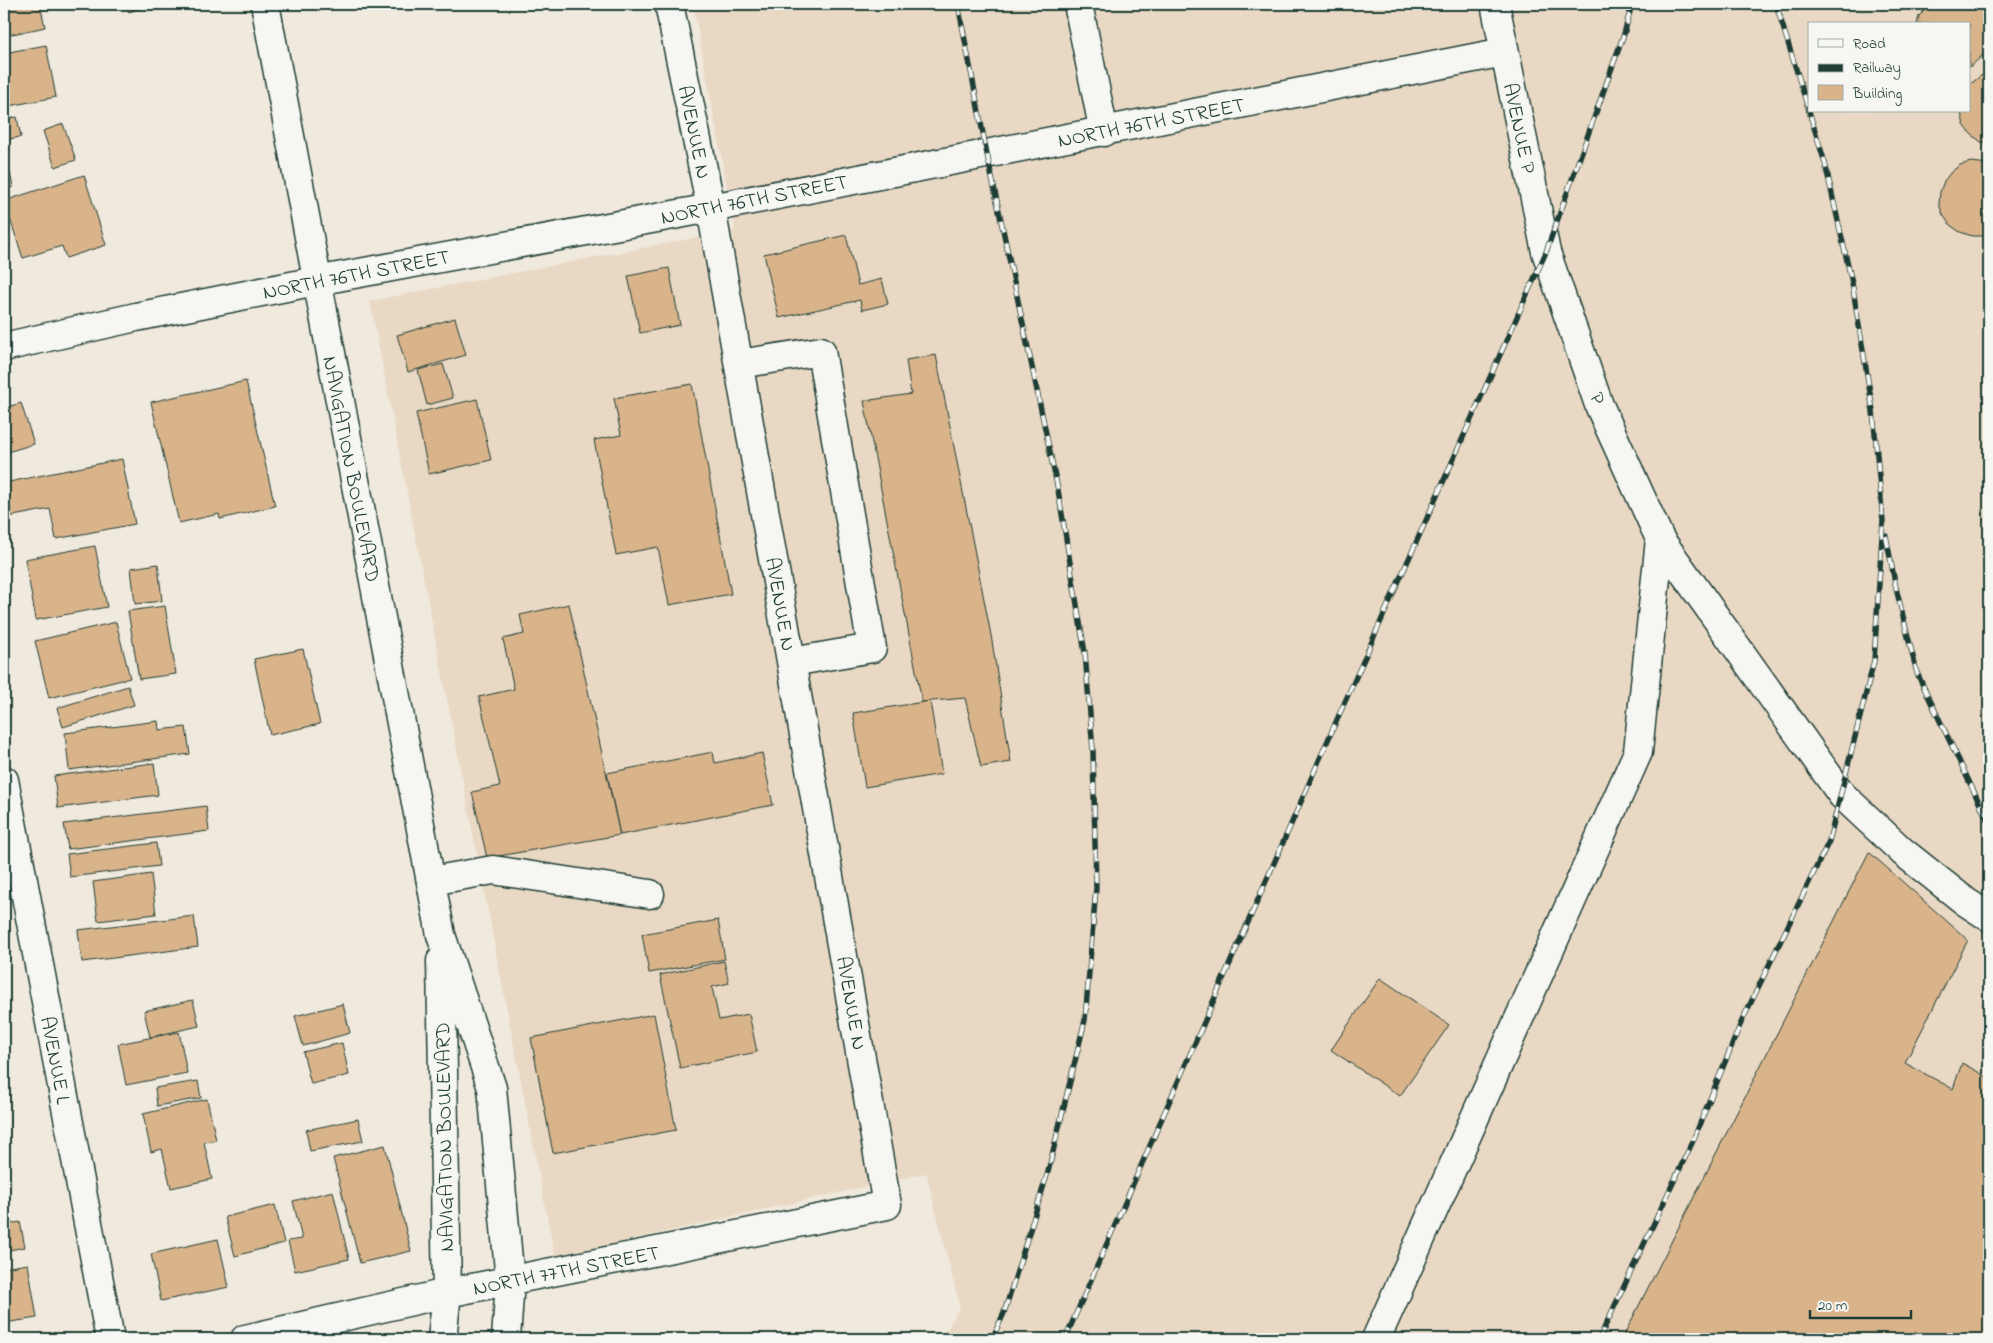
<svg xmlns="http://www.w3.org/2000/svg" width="1993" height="1343" viewBox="0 0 1993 1343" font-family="'Indie Flower',sans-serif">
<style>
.built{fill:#e9d9c4;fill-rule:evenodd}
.building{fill:#d9b48b;stroke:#1f3d34}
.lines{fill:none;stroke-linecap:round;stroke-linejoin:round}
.minor-casing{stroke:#1f3d34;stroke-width:31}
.major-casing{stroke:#1f3d34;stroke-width:31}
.minor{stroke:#f6f6f2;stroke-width:28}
.major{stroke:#f6f6f2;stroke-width:28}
.rail-casing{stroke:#1f3d34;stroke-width:5.5}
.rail{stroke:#f6f6f2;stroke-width:4;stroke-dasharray:11;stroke-linecap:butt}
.labels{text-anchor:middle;stroke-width:4;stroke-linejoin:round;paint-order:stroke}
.street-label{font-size:21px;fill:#1f3d34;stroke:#f6f6f2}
</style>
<rect width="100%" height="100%" fill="#f0e9dd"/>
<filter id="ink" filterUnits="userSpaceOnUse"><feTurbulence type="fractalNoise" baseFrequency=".02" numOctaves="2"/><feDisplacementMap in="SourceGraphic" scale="10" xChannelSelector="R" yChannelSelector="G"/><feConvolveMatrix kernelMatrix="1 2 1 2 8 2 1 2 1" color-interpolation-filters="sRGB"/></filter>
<g filter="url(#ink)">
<path class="built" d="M693,4H1989V1339H941L960,1307L926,1173L555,1257L370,301L735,230ZM1809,24H1969V111H1809Z"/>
<g class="building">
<path d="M4,4H40L45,27L4,36Z"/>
<path d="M126,4H152L129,12Z"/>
<path d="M1931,4H1974L1981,9L1987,20L1989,31L1988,45L1982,56L1972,65L1969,67V24H1917L1919,16Z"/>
<path d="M46,45L56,97L4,107V53Z"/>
<path d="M1989,72V144L1981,142L1971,134L1964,125L1961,113V111H1969V85L1982,75Z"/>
<path d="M17,117L21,137L4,140V119Z"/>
<path d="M63,124L76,160L55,167L43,131Z"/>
<path d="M4,153H6L13,187L4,189Z"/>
<path d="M1971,162L1989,164V234L1985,236H1972L1960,232L1950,225L1943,215L1939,204L1940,192L1944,181L1951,172L1960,165Z"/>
<path d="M84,175L106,245L66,258L62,246L23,258L4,201Z"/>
<path d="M846,235L858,285L882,279L888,304L862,310L860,300L779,318L764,254Z"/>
<path d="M669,268L680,325L640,333L628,276Z"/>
<path d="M455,318L466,355L408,372L397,335Z"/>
<path d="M936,355L991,635L1011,762L981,767L965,698L922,702L864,401L911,394L906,360Z"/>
<path d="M443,364L453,398L427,405L418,370Z"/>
<path d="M246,381L275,506L220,519L219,514L179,523L151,402Z"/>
<path d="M692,384L731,594L669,605L658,547L616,555L594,440L621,435L614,398Z"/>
<path d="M477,399L491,460L429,474L416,413Z"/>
<path d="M21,403L34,444L4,453V408Z"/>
<path d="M122,459L135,524L56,539L50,509L8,517L4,495V483Z"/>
<path d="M95,546L107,607L36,620L25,559Z"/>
<path d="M158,564L162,601L135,604L131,568Z"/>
<path d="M569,604L620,835L487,858L472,792L500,786L479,697L514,689L503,639L524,634L520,615Z"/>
<path d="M165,606L176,674L139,679L128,611Z"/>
<path d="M116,622L130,678L49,698L35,641Z"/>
<path d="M303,649L320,724L270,735L254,659Z"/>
<path d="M128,686L134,705L63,727L57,708Z"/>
<path d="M930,701L942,774L865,787L853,713Z"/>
<path d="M158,721L159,730L186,727L190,754L69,770L65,733Z"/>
<path d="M713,752L715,763L762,753L773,805L620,835L607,773Z"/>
<path d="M154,763L158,795L58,808L54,776Z"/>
<path d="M206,806L209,831L68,849L64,824Z"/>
<path d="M156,843L159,866L70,877L67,854Z"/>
<path d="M1869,852L1968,940L1905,1063L1953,1089L1962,1063L1989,1078V1339H1622Z"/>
<path d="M151,874L156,914L98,921L93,882Z"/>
<path d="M194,916L198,947L82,962L78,930Z"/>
<path d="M718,920L725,959L649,973L642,934Z"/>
<path d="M724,961L729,983L712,987L719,1020L749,1014L757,1052L680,1068L660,975Z"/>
<path d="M1380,978L1449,1025L1400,1096L1331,1050Z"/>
<path d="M193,1000L199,1026L150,1037L144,1011Z"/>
<path d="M343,1004L350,1033L303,1046L295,1016Z"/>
<path d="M654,1014L676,1130L553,1153L531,1038Z"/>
<path d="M179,1032L187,1073L126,1085L118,1044Z"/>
<path d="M342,1043L349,1075L311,1084L303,1052Z"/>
<path d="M198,1081L201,1098L157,1106L155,1088Z"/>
<path d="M207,1099L216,1140L204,1142L212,1179L171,1188L162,1149L151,1152L143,1114Z"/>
<path d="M358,1119L363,1141L310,1151L306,1130Z"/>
<path d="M385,1145L411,1251L360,1263L333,1158Z"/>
<path d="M333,1191L349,1259L295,1271L288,1241L302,1239L293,1201Z"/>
<path d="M275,1205L284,1243L235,1256L225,1217Z"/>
<path d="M20,1222L25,1247L4,1251V1225Z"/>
<path d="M218,1239L229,1287L161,1301L151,1254Z"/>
<path d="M28,1264L37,1318L4,1323V1268Z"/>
</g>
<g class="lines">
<g class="minor-casing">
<g id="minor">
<path d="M1078,4L1104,132"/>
<path d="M1495,4L1546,252L1599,405L1660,539L1842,795L1903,852L1966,902L1989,917"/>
<path d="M4,347L136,317L316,281L711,208L1504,52"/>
<path d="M739,364L821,351L872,648L792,662"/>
<path d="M4,780L110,1339"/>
<path d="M431,881L493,870L650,894"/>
<path d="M245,1339L447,1293L887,1205L711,208L669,4"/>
<path d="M1376,1339L1638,752L1660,539"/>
</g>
</g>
<g class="major-casing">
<g id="major">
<path d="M265,4L441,935L492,1088L510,1281L506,1339"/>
<path d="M441,961L447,1293L442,1339"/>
</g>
</g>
<use href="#minor" class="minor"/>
<use href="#major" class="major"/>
<g class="rail-casing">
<g id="rail">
<path d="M958,4L987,154L1058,490L1085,653L1093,750L1096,888L1085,1020L1048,1172L1004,1313L992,1339"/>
<path d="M1886,536L1896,588L1917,673L1989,823"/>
<path d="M1065,1339L1339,715L1546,252L1624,34L1632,4"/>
<path d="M1599,1339L1692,1143L1741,1023L1829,841L1874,661L1883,521L1873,411L1852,283L1825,163L1776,4"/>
</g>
</g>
<use href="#rail" class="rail"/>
</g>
</g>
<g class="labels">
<g class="street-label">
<text transform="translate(1151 122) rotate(-11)" y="7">NORTH 76TH STREET</text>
<text transform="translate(1520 128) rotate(78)" y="7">AVENUE P</text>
<text transform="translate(695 132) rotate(78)" y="7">AVENUE N</text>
<text transform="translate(754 199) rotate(-11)" y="7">NORTH 76TH STREET</text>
<text transform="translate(356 274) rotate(-11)" y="7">NORTH 76TH STREET</text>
<text transform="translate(1598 398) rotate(69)" y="7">P</text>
<text transform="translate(352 469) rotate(79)" y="7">NAVIGATION BOULEVARD</text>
<text transform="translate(781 604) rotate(80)" y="7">AVENUE N</text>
<text transform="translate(852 1003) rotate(80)" y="7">AVENUE N</text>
<text transform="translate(56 1060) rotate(79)" y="7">AVENUE L</text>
<text transform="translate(444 1137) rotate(-91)" y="7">NAVIGATION BOULEVARD</text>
<text transform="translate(566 1270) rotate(-11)" y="7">NORTH 77TH STREET</text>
</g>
</g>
<rect width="1993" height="1343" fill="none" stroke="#f6f6f2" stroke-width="20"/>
<rect x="10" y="10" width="1973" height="1323" fill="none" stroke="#1f3d34" stroke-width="2" filter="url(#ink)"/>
<rect x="1808" y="22" width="162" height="90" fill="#f6f6f2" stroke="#a0aca6"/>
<rect x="1818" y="39" width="25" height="8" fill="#f6f6f2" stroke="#a0aca6"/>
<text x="1853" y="48" font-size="15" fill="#1f3d34">Road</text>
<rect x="1818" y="64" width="25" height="8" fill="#1f3d34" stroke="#a0aca6"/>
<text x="1853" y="72" font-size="15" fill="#1f3d34">Railway</text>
<rect x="1818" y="85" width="25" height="15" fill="#d9b48b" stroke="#a0aca6"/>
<text x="1853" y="98" font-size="15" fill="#1f3d34">Building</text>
<path d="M1810 1310v8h101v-8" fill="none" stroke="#1f3d34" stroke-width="2.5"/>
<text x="1818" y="1310" font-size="15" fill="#1f3d34" stroke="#f6f6f2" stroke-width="4" paint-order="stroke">20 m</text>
</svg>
